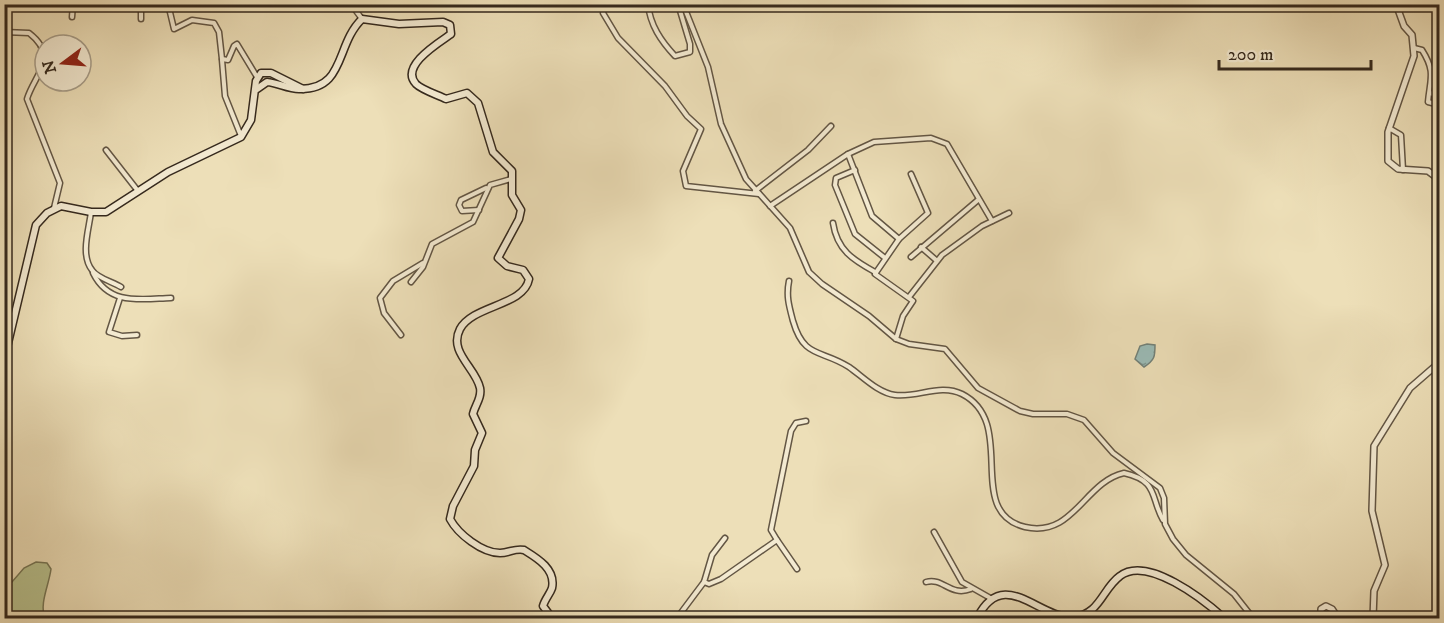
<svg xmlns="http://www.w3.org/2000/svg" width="1444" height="623" viewBox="0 0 1444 623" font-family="'IM FELL DW Pica',serif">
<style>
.green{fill:#b8c28f;stroke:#767656;stroke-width:1.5}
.water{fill:url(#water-ripples);stroke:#728179;stroke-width:1.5}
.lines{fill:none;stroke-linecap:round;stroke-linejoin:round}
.minor-casing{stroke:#635644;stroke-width:7}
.tertiary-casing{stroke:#635644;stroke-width:8}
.secondary-casing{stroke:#35291d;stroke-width:9}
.minor{stroke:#f3ead1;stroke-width:4}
.tertiary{stroke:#f3ead1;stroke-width:5}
.secondary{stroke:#f3ead1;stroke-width:6}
</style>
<defs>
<pattern id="water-ripples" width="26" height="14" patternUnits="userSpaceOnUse" patternTransform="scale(1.5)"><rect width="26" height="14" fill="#9abbb6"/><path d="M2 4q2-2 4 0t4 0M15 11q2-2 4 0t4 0" fill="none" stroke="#7e9893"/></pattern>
</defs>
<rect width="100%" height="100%" fill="#eddfb8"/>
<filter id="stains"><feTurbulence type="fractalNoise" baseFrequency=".00333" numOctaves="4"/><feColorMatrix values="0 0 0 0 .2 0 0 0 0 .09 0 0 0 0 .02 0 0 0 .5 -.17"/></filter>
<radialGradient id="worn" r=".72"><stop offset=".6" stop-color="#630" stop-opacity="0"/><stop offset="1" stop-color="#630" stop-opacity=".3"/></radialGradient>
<path class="green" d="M36,562L47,563L51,569C49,585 39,604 45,618H5V590L24,568Z"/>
<path class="water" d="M1147,344L1155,345C1155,356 1155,360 1144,367L1135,359L1140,346Z"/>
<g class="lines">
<g class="minor-casing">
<g id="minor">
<path d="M141,4V19"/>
<path d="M168,4L174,29L192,20L214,23L219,32L222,59L228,60L234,46L237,44L257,77"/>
<path d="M351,4L362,19"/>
<path d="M605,4L603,13L618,38L665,86L687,116L701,129L683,171L686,186L759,194"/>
<path d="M648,4C650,25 661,41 675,56L690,52V44L678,4"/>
<path d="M683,4L708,67L721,124L746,179L790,228L809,272L822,284L869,316L896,339L909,344L945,349L978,388L1020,411L1033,414H1067L1084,420L1113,453L1160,488L1164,498L1165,524L1173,539L1186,555L1234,594L1253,618"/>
<path d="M72,17L73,4"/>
<path d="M4,32L29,33C60,57 34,75 27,99L60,183L54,208"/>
<path d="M1414,48L1422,50C1436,72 1430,79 1428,102L1440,105"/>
<path d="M222,60L225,96L241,136"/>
<path d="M1430,93L1440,96"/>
<path d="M1389,128L1401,135L1403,170"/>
<path d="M106,150L138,191"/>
<path d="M848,154L872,216L899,239"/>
<path d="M855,170L836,178L835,185L855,234L885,258"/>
<path d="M755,191L808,150L831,126"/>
<path d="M770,206L848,154L874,142L931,138L947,144L992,221"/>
<path d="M479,210L462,211L459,205L461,200L486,188"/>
<path d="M91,212C89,229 80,255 92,270C97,278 113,282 121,287"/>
<path d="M833,223C837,250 853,260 875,272"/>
<path d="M921,247L936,260"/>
<path d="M911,257L978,200"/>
<path d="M93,273C109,306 141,299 171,298"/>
<path d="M789,281C786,296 789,306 793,321C804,359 821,349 849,367C862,376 878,393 895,395C918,398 940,383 962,394C1019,423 963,512 1025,527C1074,538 1084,482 1124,473C1159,481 1150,497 1163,520"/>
<path d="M411,282L423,267L432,244L473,222L490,185L511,179"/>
<path d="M909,297L942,255L982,226L1009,213"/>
<path d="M120,298L109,332L122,336L137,335"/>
<path d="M401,335L384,313L380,298L393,281L423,263"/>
<path d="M896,339L903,316L913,301L875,274L899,239L928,213L911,174"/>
<path d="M934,532L962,582L992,599"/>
<path d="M777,540L771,530L791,431L796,423L806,421"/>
<path d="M704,582L709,584L721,579L777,540L797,569"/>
<path d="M926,582C943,577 950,597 971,589"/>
<path d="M677,618L704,582L712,555L725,538"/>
</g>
</g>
<g class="tertiary-casing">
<g id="tertiary">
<path d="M1396,4L1404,26L1412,35L1414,56L1388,132V161L1398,169L1428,171L1440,180"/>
<path d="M1321,618V609L1326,606L1332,609L1338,618"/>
<path d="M1373,618L1374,591L1385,565L1372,511L1374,446L1410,388L1440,362"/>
</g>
</g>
<g class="secondary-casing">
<g id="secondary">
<path d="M257,89L267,82C278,83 288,89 299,89C346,90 335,45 362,19L399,24L443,22L450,25L451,34C440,42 399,66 416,84C422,90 438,95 446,99L467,93L478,103L493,152L512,171V195L521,210L519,219L498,258L507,266L523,270L529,279C524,306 473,305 460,329C448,352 476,368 480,388C482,398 475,405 473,414L482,433L475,450L474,466L453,506L450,519C458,534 482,553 500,553C509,553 515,548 524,550C537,558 556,569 552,588C550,594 545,599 543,606L552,618"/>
<path d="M4,360L36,225L47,213L61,206L91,212H106L168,172L241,137L251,120L256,81L261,73H271L303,89"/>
<path d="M977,618C1004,565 1038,619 1073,617C1100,615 1102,589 1120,576C1147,555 1204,600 1224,618"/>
</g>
</g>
<use href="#minor" class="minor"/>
<use href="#tertiary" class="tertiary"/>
<use href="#secondary" class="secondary"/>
</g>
<rect width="1444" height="623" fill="none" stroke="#eddfb8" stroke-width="24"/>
<rect x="6" y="6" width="1432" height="611" fill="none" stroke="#35291d" stroke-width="3"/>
<rect x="12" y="12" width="1420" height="599" fill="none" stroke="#35291d" stroke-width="1.5"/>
<g transform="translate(63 63) rotate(254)"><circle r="28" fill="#f3ead1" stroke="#a79d89" stroke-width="1.5"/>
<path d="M0-4.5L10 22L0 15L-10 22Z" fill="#8f2418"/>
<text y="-9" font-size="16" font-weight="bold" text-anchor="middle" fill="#35291d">N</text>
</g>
<path d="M1219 60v9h152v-9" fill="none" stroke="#35291d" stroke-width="3"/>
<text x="1228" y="60" font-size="18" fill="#35291d" stroke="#f3ead1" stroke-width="4.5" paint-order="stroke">200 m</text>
<rect width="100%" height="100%" filter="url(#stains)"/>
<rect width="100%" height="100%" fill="url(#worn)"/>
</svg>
